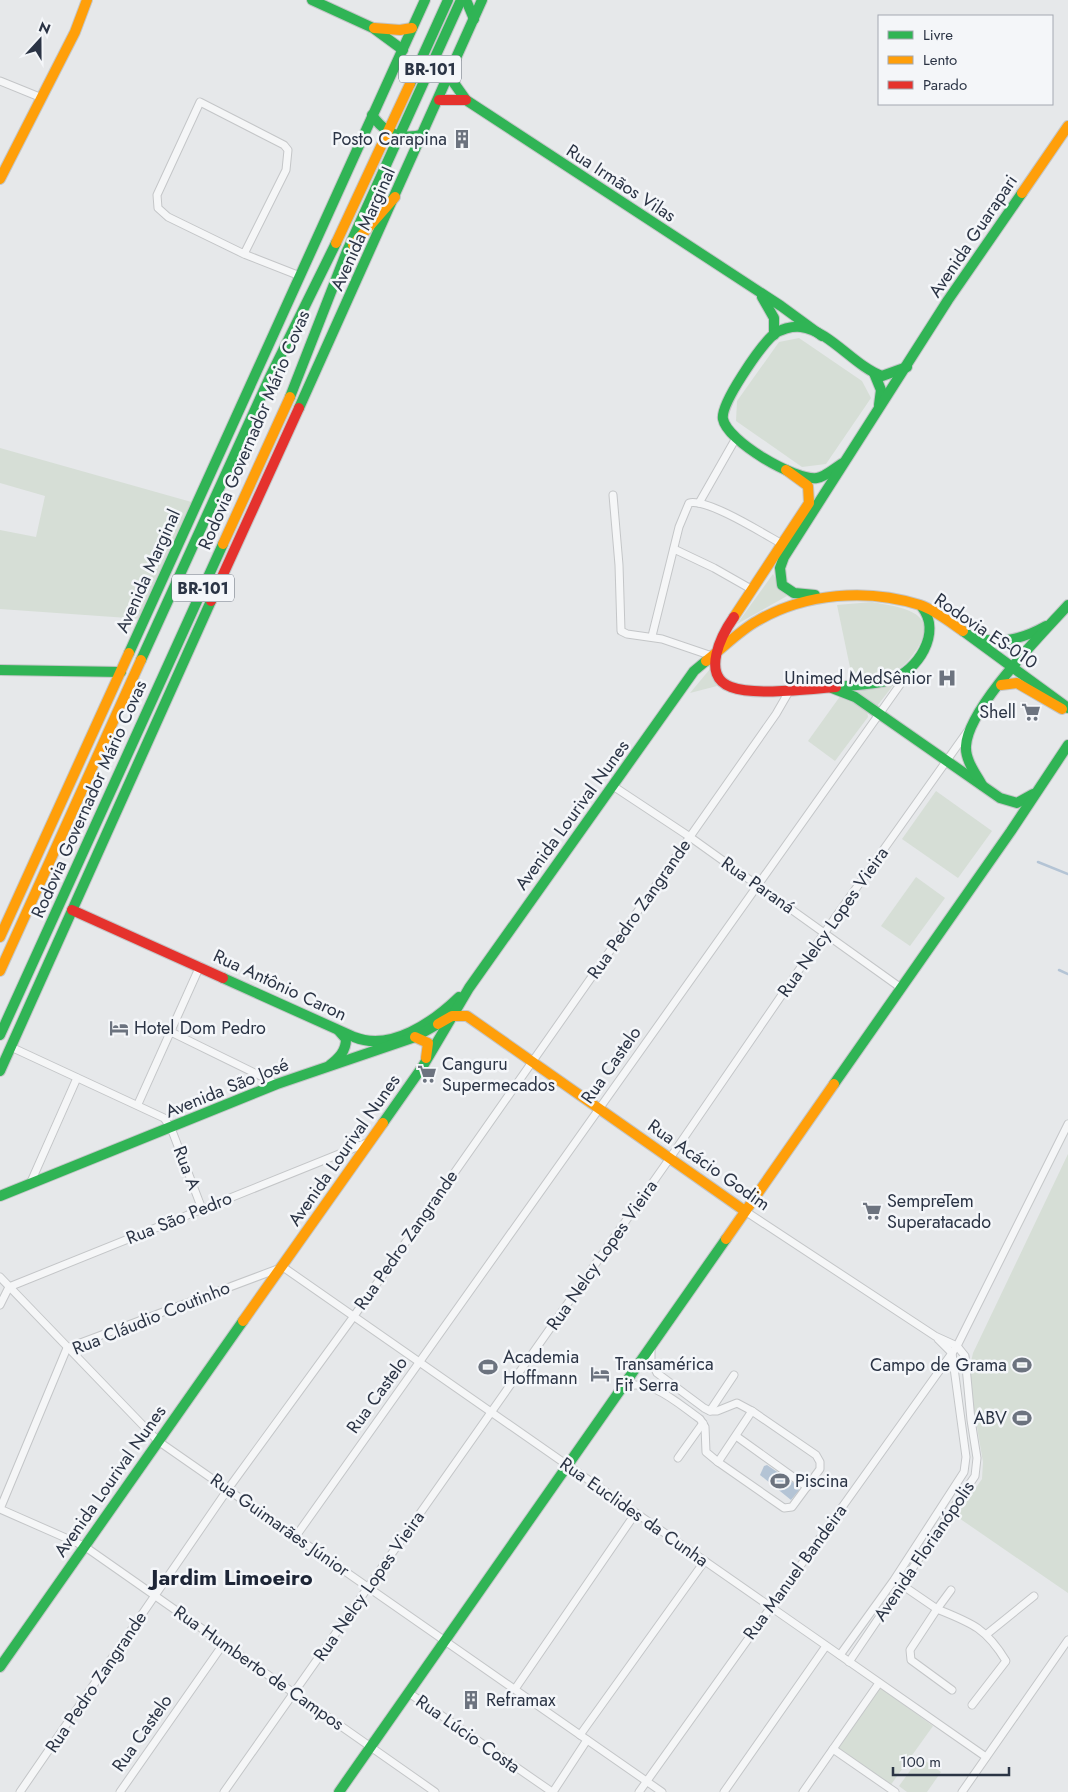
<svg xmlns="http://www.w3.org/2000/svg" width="1068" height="1792" viewBox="0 0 1068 1792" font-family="Jost,sans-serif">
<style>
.green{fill:#d6ded6}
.water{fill:#b4c4d5}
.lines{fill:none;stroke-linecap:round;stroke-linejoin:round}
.stream{stroke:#b4c4d5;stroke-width:2.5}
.street-casing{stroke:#c4c6c8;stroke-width:9}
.fast-casing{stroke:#c4c6c8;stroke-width:12}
.slow-casing{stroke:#c4c6c8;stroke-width:12}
.jam-casing{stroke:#c4c6c8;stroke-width:12}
.street{stroke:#f5f6f7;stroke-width:7}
.fast{stroke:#30b455;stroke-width:10}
.slow{stroke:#ff9f0a;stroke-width:10}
.jam{stroke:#e5322d;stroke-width:10}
.labels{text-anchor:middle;stroke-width:5;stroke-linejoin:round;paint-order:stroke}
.shield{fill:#f4f6f9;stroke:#676e7b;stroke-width:1}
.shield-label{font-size:16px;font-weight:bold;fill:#2b3445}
.poi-label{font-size:18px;fill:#2b3445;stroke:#f4f6f9;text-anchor:start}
.street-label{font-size:18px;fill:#2b3445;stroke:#f4f6f9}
.district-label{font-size:22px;font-weight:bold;fill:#1d2536;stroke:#f4f6f9}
</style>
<rect width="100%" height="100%" fill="#e6e8ea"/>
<g class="green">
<path d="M799,338L862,381L871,398L826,464L802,467L736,421L737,401L779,342Z"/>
<path d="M0,448L195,503L142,619L0,609V530L36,537L45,496L0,483Z"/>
<path d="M773,574L787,596L737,624Z"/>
<path d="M872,602C899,607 942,611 917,649C911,657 905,667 895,670C882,675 865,675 852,677L837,605Z"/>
<path d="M710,669L717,686L690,693Z"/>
<path d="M895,683L877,706L854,689Z"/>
<path d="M841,695L867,710L868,717L835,761L808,741Z"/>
<path d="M936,791L992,831L958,878L902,839Z"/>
<path d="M916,877L945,898L910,946L881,926Z"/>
<path d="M1068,1154V1593L956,1516L982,1479L983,1462L968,1375L973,1353Z"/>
<path d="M878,1686L933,1726L890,1786L835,1747Z"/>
<path d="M920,1757L941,1772L927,1792H907L899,1786Z"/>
</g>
<path class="water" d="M767,1465L801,1488L791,1500L760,1475L764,1466Z"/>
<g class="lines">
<g class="stream">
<path d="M1038,862L1068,874"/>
<path d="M1059,970L1068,974"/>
</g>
<g class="street-casing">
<g id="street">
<path d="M0,81L42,98"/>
<path d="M244,254L286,170L288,150L284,145L200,102L157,195L158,208L168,217L244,254L300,276"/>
<path d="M613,495L619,565L621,631L627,634L662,639L712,656"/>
<path d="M699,503L736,438"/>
<path d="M674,549L714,568L751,589"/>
<path d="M652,636L679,527L689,503C707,498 764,534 782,544"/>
<path d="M613,786L690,837L901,988"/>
<path d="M171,1032L277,1084"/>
<path d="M11,1047L164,1118L171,1128L202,1209"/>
<path d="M138,1104L200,966"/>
<path d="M30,1184L77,1078"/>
<path d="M745,1211L935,1336L957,1346L965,1356L971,1420L977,1458L975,1476L849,1662"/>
<path d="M0,1277L158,1441L662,1792"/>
<path d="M0,1305L9,1287L369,1142"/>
<path d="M938,1339L952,1353"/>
<path d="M621,1388C650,1376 677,1403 700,1419L705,1427L706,1452L718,1462L752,1411L737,1403L717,1411H710L704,1408L657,1373L651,1361V1348"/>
<path d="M710,1411L734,1375"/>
<path d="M736,1436L807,1487"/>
<path d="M678,1458L703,1423"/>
<path d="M718,1462L784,1508L792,1507L820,1469V1462L816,1455L752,1411"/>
<path d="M296,1536L909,672"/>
<path d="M899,1583L937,1609L910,1650L911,1660L952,1690"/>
<path d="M951,1590L937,1609C972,1623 986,1628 1006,1661L972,1705"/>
<path d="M987,1634L1034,1596"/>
<path d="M840,1655L894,1580L964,1472L966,1457L952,1353"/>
<path d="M515,1689L635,1514"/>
<path d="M409,1693L552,1792"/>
<path d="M580,1735L704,1562"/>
<path d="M833,1749L895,1792"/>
<path d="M20,1792L228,1489L354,1316L776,714L791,688"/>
<path d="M120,1792L224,1643"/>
<path d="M224,1792L670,1158L825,932L967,732"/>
<path d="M435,1792L84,1546L0,1509L67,1348L283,1267L986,1757"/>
<path d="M553,1792L587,1740"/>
<path d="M639,1792L957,1346L1068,1124"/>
<path d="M724,1792L826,1646"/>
<path d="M803,1792L879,1683"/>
<path d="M962,1792L1068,1640"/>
</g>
</g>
<g class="fast-casing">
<g id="fast">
<path d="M312,0L373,28L403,50"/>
<path d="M466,0L474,19"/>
<path d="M449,76L466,100L781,306L822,336"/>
<path d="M410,84L448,0"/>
<path d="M372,115C385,134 402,141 424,134"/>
<path d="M762,297L774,318V335"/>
<path d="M874,373L881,390L879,405"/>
<path d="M290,397L347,251L461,0"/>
<path d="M299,408L482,0"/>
<path d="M843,463C836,467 825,477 817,478C795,481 727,441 723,419C720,404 760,347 773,335C780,329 792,326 801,327C830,331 854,366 882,376L907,367"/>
<path d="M815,595L794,593L782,585L780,568L784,557L948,300L1022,193"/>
<path d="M963,631L1068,708"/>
<path d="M974,637C1000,645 1023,639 1046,626"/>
<path d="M129,653L425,0"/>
<path d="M141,660L269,379L336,243"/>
<path d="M0,670L121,672"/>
<path d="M836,687C853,685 873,685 890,680C918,671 942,633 922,607"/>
<path d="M832,688L855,697L1000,798L1017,803L1033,794"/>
<path d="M982,785C976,774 965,760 966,746C968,708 1041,635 1068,605"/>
<path d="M223,978L354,1037C391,1052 433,1022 459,997"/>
<path d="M0,1035L223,544"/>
<path d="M330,1065C339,1058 346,1051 346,1039L339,1031"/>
<path d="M0,1071L211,601"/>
<path d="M834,1084L1011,831L1068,745"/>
<path d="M383,1123L423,1066L469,988L694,671L706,661"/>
<path d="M0,1196L277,1084L415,1037L438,1024"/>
<path d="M0,1667L243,1321"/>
<path d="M339,1792L726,1239"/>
</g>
</g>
<g class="slow-casing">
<g id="slow">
<path d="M374,28L400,30L412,28"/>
<path d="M0,179L75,32L87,0"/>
<path d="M1022,193L1068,126"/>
<path d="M336,243L410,84"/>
<path d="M353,245L395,197"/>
<path d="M223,544L290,397"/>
<path d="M734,617L809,503L808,486L786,470"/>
<path d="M706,661C723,648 739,631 757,621C805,593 867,588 920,605C935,610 950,622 963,631"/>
<path d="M1001,685L1017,683L1062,709"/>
<path d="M0,937L129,653"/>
<path d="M0,971L141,660"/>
<path d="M438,1024L452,1016H467L745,1211"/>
<path d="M415,1037L428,1043L426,1058"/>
<path d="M726,1239L834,1084"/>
<path d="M243,1321L383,1123"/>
</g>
</g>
<g class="jam-casing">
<g id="jam">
<path d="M439,100H466"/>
<path d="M211,601L299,408"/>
<path d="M734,617C722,634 700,676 731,687C755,696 809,689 836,687"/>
<path d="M72,910L223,978"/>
</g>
</g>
<use href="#street" class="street"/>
<use href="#fast" class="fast"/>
<use href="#slow" class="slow"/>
<use href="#jam" class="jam"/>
</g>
<defs>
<g id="building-bare" transform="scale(1.5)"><path d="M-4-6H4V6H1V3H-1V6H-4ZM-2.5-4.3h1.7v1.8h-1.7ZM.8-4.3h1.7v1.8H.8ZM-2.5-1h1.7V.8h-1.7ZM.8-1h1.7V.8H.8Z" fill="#6c737f" stroke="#f4f6f9" stroke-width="2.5" paint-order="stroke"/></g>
<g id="hospital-bare" transform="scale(1.5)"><path d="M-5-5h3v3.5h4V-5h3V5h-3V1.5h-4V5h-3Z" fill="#6c737f" stroke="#f4f6f9" stroke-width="2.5" paint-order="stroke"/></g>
<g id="supermarket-bare" transform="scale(1.5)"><path d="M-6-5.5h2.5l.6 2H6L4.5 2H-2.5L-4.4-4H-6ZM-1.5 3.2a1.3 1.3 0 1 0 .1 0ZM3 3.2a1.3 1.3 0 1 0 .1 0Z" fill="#6c737f" stroke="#f4f6f9" stroke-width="2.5" paint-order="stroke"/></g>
<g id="hotel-bare" transform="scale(1.5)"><path d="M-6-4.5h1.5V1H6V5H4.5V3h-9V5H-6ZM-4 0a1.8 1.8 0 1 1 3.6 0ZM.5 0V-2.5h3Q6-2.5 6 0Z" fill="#6c737f" stroke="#f4f6f9" stroke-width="2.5" paint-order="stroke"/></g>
<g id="stadium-bare" transform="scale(1.5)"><path d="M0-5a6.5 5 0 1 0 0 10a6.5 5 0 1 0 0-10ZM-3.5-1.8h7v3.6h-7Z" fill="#6c737f" stroke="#f4f6f9" stroke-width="2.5" paint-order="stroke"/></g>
</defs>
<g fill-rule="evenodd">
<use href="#building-bare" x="462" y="139"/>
<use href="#hospital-bare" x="947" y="678"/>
<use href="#supermarket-bare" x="1031" y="712"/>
<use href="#hotel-bare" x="119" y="1028"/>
<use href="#supermarket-bare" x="427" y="1074"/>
<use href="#supermarket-bare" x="872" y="1211"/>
<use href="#stadium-bare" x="1022" y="1365"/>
<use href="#stadium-bare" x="488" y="1367"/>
<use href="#hotel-bare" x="600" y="1374"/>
<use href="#stadium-bare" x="1022" y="1418"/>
<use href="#stadium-bare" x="780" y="1481"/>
<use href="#building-bare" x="471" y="1700"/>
</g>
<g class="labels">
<g class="shield">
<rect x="399" y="55.5" width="62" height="27" rx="4"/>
<rect x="172" y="574.5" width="62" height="27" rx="4"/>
</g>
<g class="shield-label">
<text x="430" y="75">BR-101</text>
<text x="203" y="594">BR-101</text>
</g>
<g class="poi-label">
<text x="447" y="145" text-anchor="end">Posto Carapina</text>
<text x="932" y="684" text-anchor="end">Unimed MedSênior</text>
<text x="1016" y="718" text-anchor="end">Shell</text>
<text x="134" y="1034">Hotel Dom Pedro</text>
<text x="442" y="1070">Canguru<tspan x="442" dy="21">Supermecados</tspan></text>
<text x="887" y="1207">SempreTem<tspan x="887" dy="21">Superatacado</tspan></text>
<text x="503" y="1363">Academia<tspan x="503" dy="21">Hoffmann</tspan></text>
<text x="615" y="1370">Transamérica<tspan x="615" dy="21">Fit Serra</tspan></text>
<text x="1007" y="1371" text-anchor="end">Campo de Grama</text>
<text x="1007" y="1424" text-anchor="end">ABV</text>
<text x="795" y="1487">Piscina</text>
<text x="486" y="1706">Reframax</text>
</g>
<g class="street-label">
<text transform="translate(621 183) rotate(33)" y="6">Rua Irmãos Vilas</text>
<text transform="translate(363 229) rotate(-66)" y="6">Avenida Marginal</text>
<text transform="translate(973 236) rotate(-56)" y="6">Avenida Guarapari</text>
<text transform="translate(254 430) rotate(-67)" y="6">Rodovia Governador Mário Covas</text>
<text transform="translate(148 571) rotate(-66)" y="6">Avenida Marginal</text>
<text transform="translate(986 631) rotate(34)" y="6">Rodovia ES-010</text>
<text transform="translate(89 799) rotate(-66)" y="6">Rodovia Governador Mário Covas</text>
<text transform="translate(572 815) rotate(-54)" y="6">Avenida Lourival Nunes</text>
<text transform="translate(758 885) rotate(35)" y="6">Rua Paraná</text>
<text transform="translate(639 909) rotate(-55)" y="6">Rua Pedro Zangrande</text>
<text transform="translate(833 922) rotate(-55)" y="6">Rua Nelcy Lopes Vieira</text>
<text transform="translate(280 985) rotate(25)" y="6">Rua Antônio Caron</text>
<text transform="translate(611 1065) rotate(-55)" y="6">Rua Castelo</text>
<text transform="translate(227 1088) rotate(-22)" y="6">Avenida São José</text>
<text transform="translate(344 1150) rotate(-55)" y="6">Avenida Lourival Nunes</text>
<text transform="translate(709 1165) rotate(35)" y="6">Rua Acácio Godim</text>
<text transform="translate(187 1168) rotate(69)" y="6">Rua A</text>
<text transform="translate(179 1218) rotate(-22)" y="6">Rua São Pedro</text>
<text transform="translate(406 1240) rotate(-55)" y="6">Rua Pedro Zangrande</text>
<text transform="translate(602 1255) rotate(-55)" y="6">Rua Nelcy Lopes Vieira</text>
<text transform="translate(151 1318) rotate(-22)" y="6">Rua Cláudio Coutinho</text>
<text transform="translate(377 1395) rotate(-54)" y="6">Rua Castelo</text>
<text transform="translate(110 1481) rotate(-55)" y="6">Avenida Lourival Nunes</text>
<text transform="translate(634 1512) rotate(35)" y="6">Rua Euclides da Cunha</text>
<text transform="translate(280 1525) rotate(35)" y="6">Rua Guimarães Júnior</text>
<text transform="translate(924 1551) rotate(-56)" y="6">Avenida Florianópolis</text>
<text transform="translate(795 1572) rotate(-54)" y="6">Rua Manuel Bandeira</text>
<text transform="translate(369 1586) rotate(-55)" y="6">Rua Nelcy Lopes Vieira</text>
<text transform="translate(259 1668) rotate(35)" y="6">Rua Humberto de Campos</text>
<text transform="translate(96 1682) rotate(-56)" y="6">Rua Pedro Zangrande</text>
<text transform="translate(142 1733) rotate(-55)" y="6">Rua Castelo</text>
<text transform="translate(468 1734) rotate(35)" y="6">Rua Lúcio Costa</text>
</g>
<g class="district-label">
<text x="232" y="1585">Jardim Limoeiro</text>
</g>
</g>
<rect x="878" y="15" width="175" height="90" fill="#f4f6f9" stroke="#a4a8b1"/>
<rect x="888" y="31" width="25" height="8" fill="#30b455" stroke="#a4a8b1"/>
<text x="923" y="40" font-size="15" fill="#2b3445">Livre</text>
<rect x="888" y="56" width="25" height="8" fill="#ff9f0a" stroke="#a4a8b1"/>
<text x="923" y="65" font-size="15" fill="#2b3445">Lento</text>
<rect x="888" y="81" width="25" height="8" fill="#e5322d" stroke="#a4a8b1"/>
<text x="923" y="90" font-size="15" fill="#2b3445">Parado</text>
<g transform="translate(40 40) rotate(21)" stroke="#f4f6f9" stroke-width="4" paint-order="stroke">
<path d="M0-4L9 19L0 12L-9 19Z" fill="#2b3445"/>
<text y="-8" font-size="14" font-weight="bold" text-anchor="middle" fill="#2b3445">N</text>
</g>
<path d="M893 1767v8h116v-8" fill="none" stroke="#2b3445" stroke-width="2.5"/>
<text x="900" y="1767" font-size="15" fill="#2b3445" stroke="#f4f6f9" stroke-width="4" paint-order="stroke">100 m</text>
</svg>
